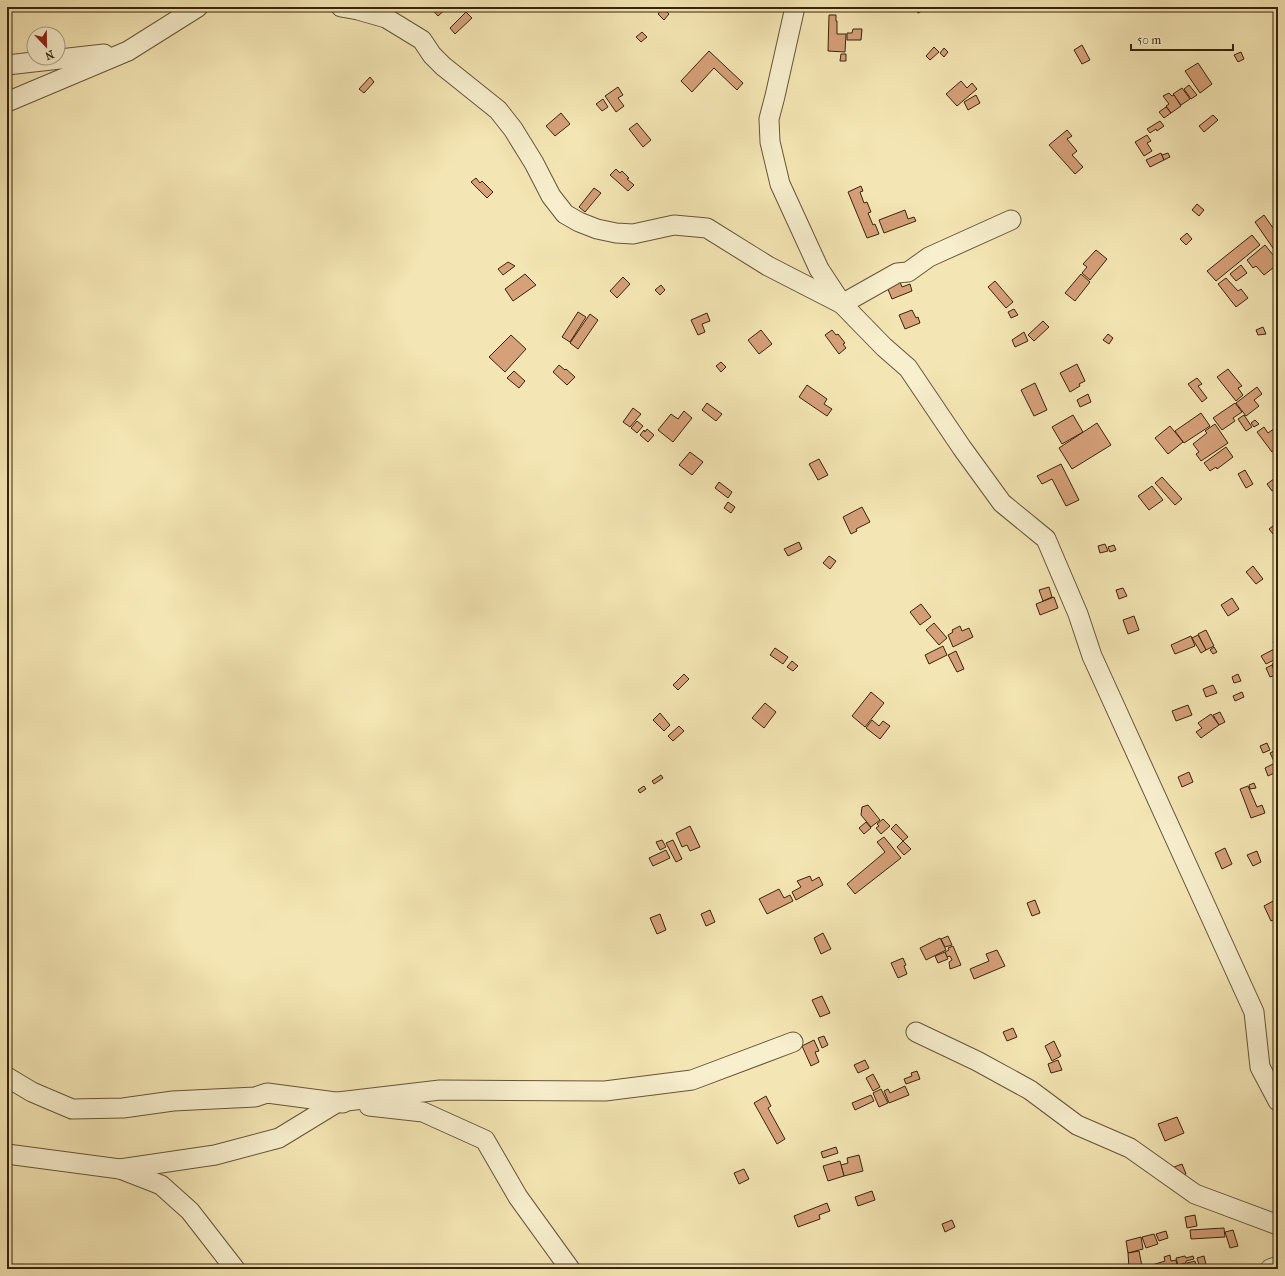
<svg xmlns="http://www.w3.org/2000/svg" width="1285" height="1276" viewBox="0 0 1285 1276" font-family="'IM FELL French Canon',serif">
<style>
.building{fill:#d6a079;stroke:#36250e}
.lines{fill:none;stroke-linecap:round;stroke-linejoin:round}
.minor-casing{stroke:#665538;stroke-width:21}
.minor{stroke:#f8efce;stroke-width:19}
</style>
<rect width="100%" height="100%" fill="#f4e6b4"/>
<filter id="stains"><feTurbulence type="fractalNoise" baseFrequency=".005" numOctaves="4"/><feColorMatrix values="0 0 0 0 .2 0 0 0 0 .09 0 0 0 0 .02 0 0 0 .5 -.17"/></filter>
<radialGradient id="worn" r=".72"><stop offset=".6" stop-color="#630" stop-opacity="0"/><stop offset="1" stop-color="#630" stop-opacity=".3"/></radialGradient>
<g class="building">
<path d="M430,7H448L438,16Z"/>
<path d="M914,7H925L926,9L918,13Z"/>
<path d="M663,8L669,14L664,20L658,14Z"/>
<path d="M466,12L472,18L455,34L450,28Z"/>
<path d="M829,15H836V21H837V34H846L845,52L828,51Z"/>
<path d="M853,29H862L861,40H847V33H852Z"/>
<path d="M642,32L647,37L641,42L636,37Z"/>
<path d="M1082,45L1090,60L1082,64L1074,50Z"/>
<path d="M934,47L939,52L930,60L926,56Z"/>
<path d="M944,48L948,52L944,57L940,53Z"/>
<path d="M709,51L743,83L737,90L714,68L692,92L681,81Z"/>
<path d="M1241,52L1244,59L1238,62L1234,55Z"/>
<path d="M841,54H846V61H840Z"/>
<path d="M1198,63L1212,84L1200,93L1185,71Z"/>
<path d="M370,77L374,82L364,93L359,89Z"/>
<path d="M961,81L967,88L972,83L977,89L957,106L946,94Z"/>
<path d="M1189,85L1197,95L1191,99L1184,89Z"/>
<path d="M618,87L623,95L618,98L624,106L616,112L605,96Z"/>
<path d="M1182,88L1190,99L1181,105L1173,94Z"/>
<path d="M1169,93L1172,96L1174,95L1181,106L1171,113L1166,106L1169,104L1163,96Z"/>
<path d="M976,95L980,103L968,110L964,102Z"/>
<path d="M603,99L608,107L602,111L596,104Z"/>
<path d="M1166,107L1171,113L1164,118L1159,112Z"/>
<path d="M561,113L570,124L555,136L546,126Z"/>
<path d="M1213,115L1218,120L1204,132L1199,126Z"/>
<path d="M1160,121L1164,126L1157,131L1156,129L1150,133L1147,129Z"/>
<path d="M637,123L651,140L643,147L629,129Z"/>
<path d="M1067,130L1072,136L1067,139L1077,151L1072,155L1083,167L1075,174L1049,145Z"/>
<path d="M1147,135L1151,141L1147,143L1152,151L1144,156L1135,142Z"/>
<path d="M1161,153L1164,160L1150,167L1146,160Z"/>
<path d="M1168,153L1170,157L1164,160L1162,155Z"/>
<path d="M616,169L620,173L622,171L629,178L627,179L634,185L628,191L610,175Z"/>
<path d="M476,178L480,183L482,181L493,192L487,198L471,182Z"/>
<path d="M861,186L863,191L860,192L864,203L867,202L871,212L868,213L873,225L875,224L879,234L867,238L848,192Z"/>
<path d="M594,188L601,193L585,212L579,207Z"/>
<path d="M1197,204L1204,210L1199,216L1192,210Z"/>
<path d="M905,210L908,219L914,217L916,221L884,233L879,220Z"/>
<path d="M1264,215L1278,235V248L1275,251L1255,222Z"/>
<path d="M1187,233L1192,239L1186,245L1180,239Z"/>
<path d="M1252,235L1260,245L1216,281L1207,271Z"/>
<path d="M1265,245L1278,261V264L1264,275L1256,266L1253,268L1247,260Z"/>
<path d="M1096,250L1107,259L1090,280L1082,273L1087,267L1083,264Z"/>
<path d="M508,262L515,266L503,275L498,269Z"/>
<path d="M1241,265L1247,273L1236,281L1230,274Z"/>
<path d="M525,274L536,285L513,301L505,289Z"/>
<path d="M1081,274L1090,282L1075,301L1065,293Z"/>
<path d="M623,277L630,284L617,298L610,291Z"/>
<path d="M898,277L902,287L910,284L912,291L892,299L885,282Z"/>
<path d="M1226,278L1238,291L1241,289L1248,298L1236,307L1218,284Z"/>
<path d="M995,281L1013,302L1006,308L988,287Z"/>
<path d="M661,285L665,290L660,295L655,290Z"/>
<path d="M1014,309L1018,315L1011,318L1008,312Z"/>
<path d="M912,310L916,318L918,317L920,323L905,329L899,315Z"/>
<path d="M578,312L586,317L570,342L562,337Z"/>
<path d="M707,313L710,321L702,324L705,332L698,335L691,320Z"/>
<path d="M590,314L598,320L578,349L570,343Z"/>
<path d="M1043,321L1049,327L1034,341L1028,335Z"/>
<path d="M1263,327L1266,334L1258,335L1256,330Z"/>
<path d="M761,330L772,344L759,354L748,340Z"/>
<path d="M832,330L836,335L838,334L845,343L843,344L846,348L839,354L825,335Z"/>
<path d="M1024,332L1028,341L1015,347L1012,340Z"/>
<path d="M1108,334L1113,338L1109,344L1103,340Z"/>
<path d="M511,335L526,349L505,372L489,357Z"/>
<path d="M721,362L726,367L721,372L716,366Z"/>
<path d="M1077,364L1085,381L1079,384L1080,386L1070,392L1060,373Z"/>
<path d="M559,365L565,370L566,369L575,377L567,385L553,372Z"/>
<path d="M1228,369L1242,386L1238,388L1243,395L1236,401L1217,377Z"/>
<path d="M514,371L525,381L519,388L507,378Z"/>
<path d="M1197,378L1202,384L1198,386L1207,398L1202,402L1188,384Z"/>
<path d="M1035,383L1047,410L1034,416L1021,390Z"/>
<path d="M807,385L827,399L824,404L832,409L827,416L799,397Z"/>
<path d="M1257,387L1262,394L1254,400L1259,406L1246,416L1236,403Z"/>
<path d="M1088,394L1091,402L1080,407L1077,400Z"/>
<path d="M707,403L722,414L716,421L702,410Z"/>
<path d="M1235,403L1242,412L1233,418L1235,421L1222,430L1213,418Z"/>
<path d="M633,408L641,414L630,427L623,422Z"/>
<path d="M684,411L692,418L673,442L658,430L671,414L678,419Z"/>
<path d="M1201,413L1210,426L1184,443L1175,431Z"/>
<path d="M1073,415L1083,432L1062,444L1052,427Z"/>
<path d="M1244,415L1252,427L1246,431L1238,419Z"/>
<path d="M1255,420L1259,424L1254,427L1251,423Z"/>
<path d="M637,421L643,426L637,433L631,428Z"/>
<path d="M1097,423L1111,445L1072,469L1059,448Z"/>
<path d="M1215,424L1228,443L1201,461L1196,454L1199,452L1193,444L1207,433L1205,431Z"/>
<path d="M1170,426L1183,442L1168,454L1155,438Z"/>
<path d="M1264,427L1268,433L1275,428L1278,432V439L1275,442L1278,445V448L1272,452L1257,432Z"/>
<path d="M647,429L654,435L648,442L640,435L644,430L645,432Z"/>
<path d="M1226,447L1233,457L1217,469L1216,467L1210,471L1204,463Z"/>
<path d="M690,452L703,462L692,475L679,465Z"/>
<path d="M819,459L828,475L818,480L809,464Z"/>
<path d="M1061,464L1079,500L1066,506L1052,479L1042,484L1037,476Z"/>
<path d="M1245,470L1253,484L1246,488L1238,474Z"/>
<path d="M1162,477L1182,499L1175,505L1155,483Z"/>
<path d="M1275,478L1278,482V487L1272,491L1267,484Z"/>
<path d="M719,482L732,492L728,498L715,488Z"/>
<path d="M1152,486L1163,500L1149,510L1138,496Z"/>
<path d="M728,502L735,507L731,513L724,508Z"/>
<path d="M862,507L870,522L856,529L857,531L851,534L843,517Z"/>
<path d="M1278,522V530L1273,534L1269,529Z"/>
<path d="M799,542L802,549L788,556L784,549Z"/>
<path d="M1105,544L1108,551L1100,553L1098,546Z"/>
<path d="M1114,545L1116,550L1110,552L1108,547Z"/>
<path d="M829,556L836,561L830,569L823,563Z"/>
<path d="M1253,566L1263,579L1256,584L1246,572Z"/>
<path d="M1049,587L1052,597L1043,601L1039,590Z"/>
<path d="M1123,588L1127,596L1119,599L1116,590Z"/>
<path d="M1054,597L1058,608L1040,615L1036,604Z"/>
<path d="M1232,598L1239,609L1228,616L1221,605Z"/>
<path d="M921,604L931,617L920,625L910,612Z"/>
<path d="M1134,616L1139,630L1128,634L1123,620Z"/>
<path d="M934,623L947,638L939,645L926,630Z"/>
<path d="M960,626L962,631L969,628L973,637L953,647L948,635L953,632L952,630Z"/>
<path d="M1206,630L1214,646L1206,650L1198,634Z"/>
<path d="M1198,635L1206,650L1201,653L1192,638Z"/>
<path d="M1191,636L1195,646L1175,654L1171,645Z"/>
<path d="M1278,639V658L1266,664L1261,656L1276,648L1273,642Z"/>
<path d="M943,646L947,655L929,664L925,655Z"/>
<path d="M1214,647L1217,652L1213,654L1210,650Z"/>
<path d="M775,648L788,657L783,664L770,655Z"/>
<path d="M956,651L964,669L957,672L948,655Z"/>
<path d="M792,661L798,666L793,671L787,667Z"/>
<path d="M1278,661V668L1275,669L1272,664Z"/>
<path d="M1272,665L1276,675L1270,677L1266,668Z"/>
<path d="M684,674L689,679L678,690L673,685Z"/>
<path d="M1238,674L1241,681L1234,683L1232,677Z"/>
<path d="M1213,685L1217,693L1206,697L1203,689Z"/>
<path d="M871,692L884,703L865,727L852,716Z"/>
<path d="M1242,692L1244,697L1235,701L1233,696Z"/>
<path d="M765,703L776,712L764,728L752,718Z"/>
<path d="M1188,705L1192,715L1176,721L1172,711Z"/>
<path d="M1220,712L1225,722L1219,725L1213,715Z"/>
<path d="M660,713L670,725L664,731L653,720Z"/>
<path d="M1211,714L1219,725L1201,738L1196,732L1202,728L1198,723Z"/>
<path d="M872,720L879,726L883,721L890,726L880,739L866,728Z"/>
<path d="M679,726L684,731L673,741L668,736Z"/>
<path d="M1267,743L1270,750L1263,753L1260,746Z"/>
<path d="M1278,749V771L1268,776L1265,768L1275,763L1270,753Z"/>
<path d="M1189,772L1193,782L1182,787L1178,777Z"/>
<path d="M661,775L663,778L654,784L652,781Z"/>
<path d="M1254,783L1256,788L1250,789L1249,785Z"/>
<path d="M644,786L646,789L640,793L638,790Z"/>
<path d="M1248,786L1257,807L1262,805L1265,813L1251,818L1240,789Z"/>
<path d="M868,805L880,820L871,827L861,815L862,807Z"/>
<path d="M883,819L890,826L881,834L876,828L879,826L877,824Z"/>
<path d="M866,822L871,828L864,834L859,828Z"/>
<path d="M896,824L908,837L903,841L891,829Z"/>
<path d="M690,826L700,847L690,851L687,845L682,847L676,833Z"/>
<path d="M884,837L901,858L855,894L847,884L885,852L877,842Z"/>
<path d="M662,840L666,847L660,850L656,842Z"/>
<path d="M673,840L682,859L676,862L666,843Z"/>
<path d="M903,841L911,849L904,855L897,847Z"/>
<path d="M1225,848L1232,864L1222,869L1215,853Z"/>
<path d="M666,850L670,858L653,866L649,858Z"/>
<path d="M1257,851L1261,862L1253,866L1247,855Z"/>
<path d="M810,876L812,881L819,877L823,885L796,900L792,892L801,887L797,881Z"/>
<path d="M779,889L784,898L790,895L793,901L767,914L759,899Z"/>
<path d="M1035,900L1040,913L1032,916L1027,903Z"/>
<path d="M1275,900L1278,907V918L1271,921L1264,906Z"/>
<path d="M710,910L715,922L706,926L701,914Z"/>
<path d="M660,914L666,930L657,934L650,918Z"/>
<path d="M823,933L831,949L821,954L814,938Z"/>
<path d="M948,936L952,945L945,947L941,939Z"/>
<path d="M940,938L946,950L926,960L920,948Z"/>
<path d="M953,946L961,965L950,969L949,962L952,960L950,956L947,957L945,952L949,950L948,948Z"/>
<path d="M997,950L1005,966L974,979L970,969L989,961L986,954Z"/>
<path d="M945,952L948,959L938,963L935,956Z"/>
<path d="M903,958L906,965L904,966L907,974L898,978L891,963Z"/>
<path d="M822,996L830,1013L820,1017L812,1000Z"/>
<path d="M1013,1028L1017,1037L1007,1041L1003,1032Z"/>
<path d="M824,1036L828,1045L822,1048L818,1038Z"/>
<path d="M814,1040L819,1051L815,1052L819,1062L811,1066L802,1046Z"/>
<path d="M1054,1041L1061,1056L1052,1061L1045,1046Z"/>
<path d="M865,1060L869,1068L858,1073L854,1065Z"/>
<path d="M1058,1060L1062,1070L1051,1073L1048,1064Z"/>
<path d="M917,1071L920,1079L906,1084L904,1079L912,1076L911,1073Z"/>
<path d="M873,1074L880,1087L873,1091L866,1078Z"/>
<path d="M905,1086L909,1095L889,1103L884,1091L888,1089L890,1093Z"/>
<path d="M881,1089L888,1103L879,1107L873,1093Z"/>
<path d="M871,1095L874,1101L855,1110L852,1103Z"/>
<path d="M766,1096L771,1106L768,1108L785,1139L777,1144L754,1103Z"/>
<path d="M1177,1117L1184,1133L1165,1141L1158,1124Z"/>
<path d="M836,1147L838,1153L823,1158L821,1152Z"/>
<path d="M859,1155L863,1171L844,1176L841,1165L848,1163L847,1158Z"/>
<path d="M840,1161L844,1176L828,1181L823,1166Z"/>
<path d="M1182,1164L1186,1174L1178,1177L1174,1167Z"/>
<path d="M744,1169L749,1179L739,1184L734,1173Z"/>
<path d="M872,1191L875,1200L858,1206L855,1197Z"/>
<path d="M827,1203L830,1211L819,1215L820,1219L798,1227L794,1216Z"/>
<path d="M1195,1215L1197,1226L1187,1228L1185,1217Z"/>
<path d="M952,1220L955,1227L945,1232L942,1224Z"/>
<path d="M1224,1228L1225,1237L1191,1239L1190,1230Z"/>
<path d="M1233,1230L1238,1246L1230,1248L1225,1232Z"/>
<path d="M1166,1231L1168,1238L1159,1241L1156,1234Z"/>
<path d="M1154,1234L1158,1244L1146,1248L1142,1237Z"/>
<path d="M1141,1237L1143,1249L1128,1253L1126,1241Z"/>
<path d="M1139,1251L1142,1266L1129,1268L1128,1253Z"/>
<path d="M1170,1255L1171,1261L1176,1260L1177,1266L1185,1265L1186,1269H1150L1149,1266L1165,1261L1164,1257Z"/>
<path d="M1185,1256L1186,1258L1193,1256L1194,1259L1186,1261V1263L1178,1265L1176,1258Z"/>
<path d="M1204,1256L1207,1269H1200L1197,1258Z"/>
<path d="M1195,1261L1197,1269H1188L1187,1263Z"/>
</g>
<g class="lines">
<g class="minor-casing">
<g id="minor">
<path d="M341,7L358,10L386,18L422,40L432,55L443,66L498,110L513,129L534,163L551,196L565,214L579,222L597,229L616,233L633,234L674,225L707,228L768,266L842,304L897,273L908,272L929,257L1011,220"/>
<path d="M795,7L775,96L769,119L770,142L780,184L819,269L842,304L884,347L908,368L962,448L1002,503L1046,539L1078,614L1092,656L1254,1012L1260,1067L1278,1101"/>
<path d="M7,65L104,54"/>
<path d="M7,102L128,51L198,7"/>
<path d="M916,1032L977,1061L1030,1090L1077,1125L1130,1148L1195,1194L1278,1225"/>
<path d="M7,1077L32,1092L72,1109L123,1108L173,1101L255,1097L267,1093L343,1103"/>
<path d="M369,1106L423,1112L485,1140L518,1197L570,1269"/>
<path d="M7,1154L120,1169L161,1185L190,1211L235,1269"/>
<path d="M120,1169L215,1155L279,1138L338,1102L440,1090L605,1091L692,1080L793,1042"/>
<path d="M1270,1269L1278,1266"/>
</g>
</g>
<use href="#minor" class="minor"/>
</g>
<rect width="1285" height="1276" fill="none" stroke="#f4e6b4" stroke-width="24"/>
<rect x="8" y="8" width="1269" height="1260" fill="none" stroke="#36250e" stroke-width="2"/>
<rect x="12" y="12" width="1261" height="1252" fill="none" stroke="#36250e"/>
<g transform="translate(46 46) rotate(158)"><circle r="19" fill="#f8efce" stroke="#aa9e81"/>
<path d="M0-3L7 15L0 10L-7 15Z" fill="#8f2418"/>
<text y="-6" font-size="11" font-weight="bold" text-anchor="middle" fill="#36250e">N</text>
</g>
<path d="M1131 44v6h102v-6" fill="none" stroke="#36250e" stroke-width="2"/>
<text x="1137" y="44" font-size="12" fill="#36250e" stroke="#f8efce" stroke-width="3" paint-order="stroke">50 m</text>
<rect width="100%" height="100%" filter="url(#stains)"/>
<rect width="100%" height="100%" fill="url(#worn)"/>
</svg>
